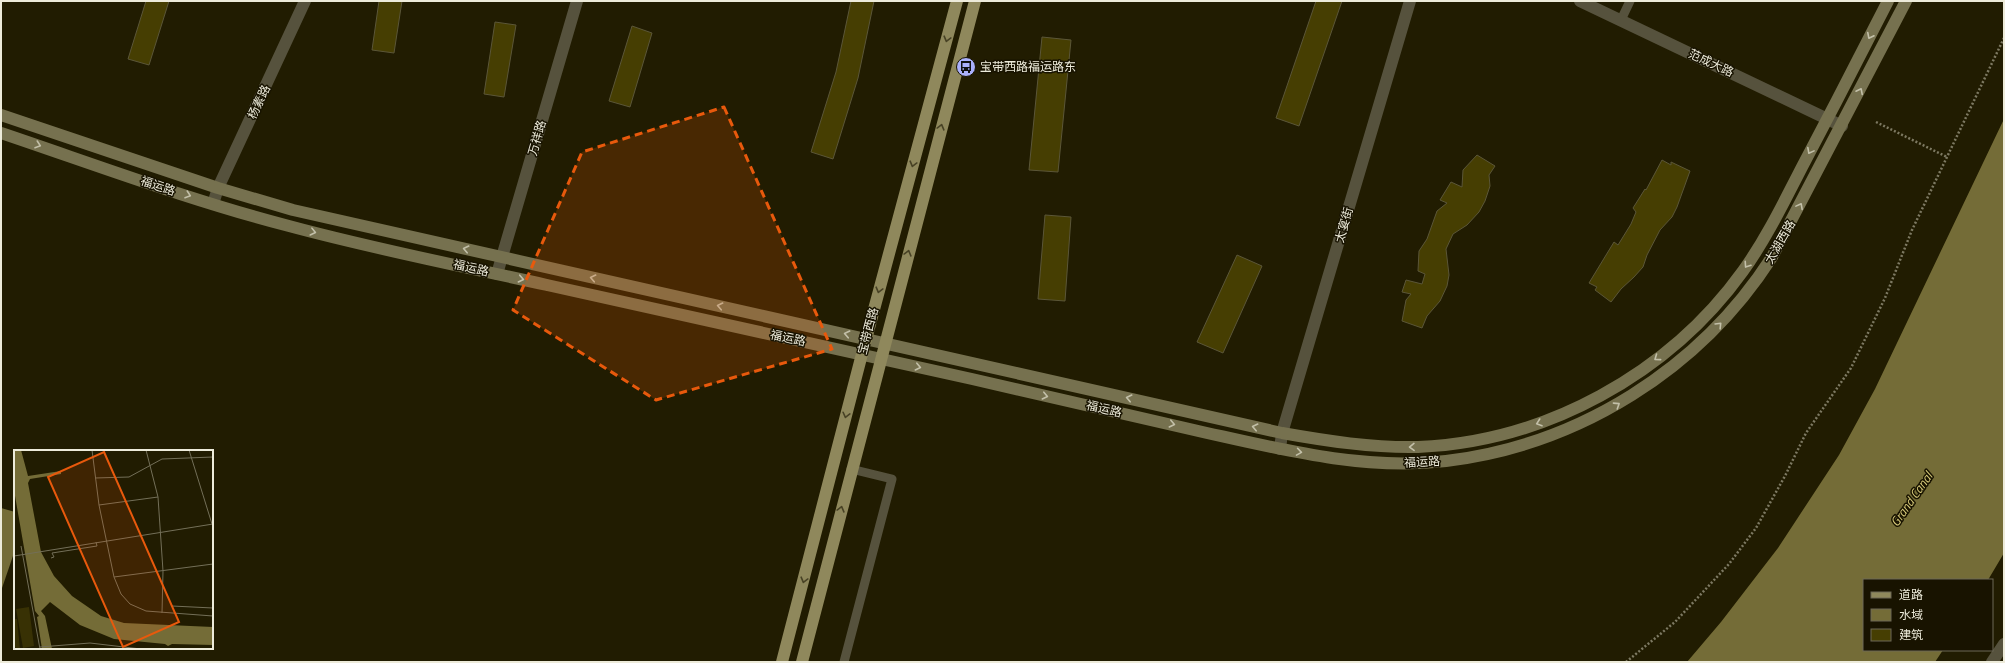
<svg xmlns="http://www.w3.org/2000/svg" width="2005" height="663" viewBox="0 0 2005 663" font-family="'Titillium Web','Noto Sans SC',sans-serif">
<style>
.water{fill:#746c37}
.building{fill:#463e02;stroke:#5b5638}
.lines{fill:none;stroke-linecap:round;stroke-linejoin:round}
.path{stroke:#7d7962;stroke-width:2.5;stroke-dasharray:2 2;stroke-linecap:butt}
.service{stroke:#56523d;stroke-width:9}
.minor{stroke:#56523d;stroke-width:12}
.tertiary{stroke:#56523d;stroke-width:12}
.secondary{stroke:#76714f;stroke-width:12}
.primary{stroke:#8f885c;stroke-width:12}
.oneway{stroke:#c3c0a9}
.oneway2{stroke:#484225}
.marked{fill:#e8590c;fill-opacity:0.2;stroke:#e8590c;stroke-width:3;stroke-dasharray:8 5;stroke-linejoin:round}
.labels{text-anchor:middle;stroke-width:3;stroke-linejoin:round;paint-order:stroke}
.street-label{font-size:12px;fill:#edebda;stroke:#181300}
.poi-label{font-size:12px;fill:#edebda;stroke:#181300;text-anchor:start}
.water-label{font-size:13px;font-style:italic;fill:#d7ca79;stroke:#181300}
.inset-road{fill:none;stroke:#736f58;stroke-width:1}
.view{fill:#e8590c;fill-opacity:0.15;stroke:#e8590c;stroke-width:2}
.inset-edge{fill:none;stroke:#edebda;stroke-width:2}
</style>
<rect width="100%" height="100%" fill="#211c01"/>
<g class="water">
<path d="M2004,119V553L1988,580H1864V650H1943L1935,662H1687L1721,622L1778,548L1839,455L1875,389Z"/>
<path d="M1,508L15,512V550L1,591Z"/>
</g>
<g class="building">
<path d="M146,1H169L149,65L128,59Z"/>
<path d="M379,1H402L394,53L372,50Z"/>
<path d="M851,1H874L858,78L833,159L811,152L836,72Z"/>
<path d="M1316,1H1342L1299,126L1276,118Z"/>
<path d="M495,22L516,25L504,97L484,94Z"/>
<path d="M632,26L652,33L630,107L609,101Z"/>
<path d="M1042,37L1071,40L1058,172L1029,170Z"/>
<path d="M1477,155L1495,166L1489,175L1490,186L1485,201L1479,212L1467,225L1453,234L1446,249L1449,275L1447,286L1440,301L1427,316L1422,328L1402,321L1406,300L1411,294L1402,292L1406,280L1422,284L1425,274L1418,271L1419,251L1427,239L1437,211L1447,203L1440,200L1451,182L1462,187L1463,170Z"/>
<path d="M1662,160L1671,165V162L1690,171L1677,207L1672,217L1660,230L1647,255L1643,267L1634,277L1621,289L1611,302L1595,290L1597,287L1589,283L1614,242L1618,245L1631,224L1636,212L1633,208L1645,189L1646,190Z"/>
<path d="M1045,215L1071,217L1065,301L1038,299Z"/>
<path d="M1237,255L1262,266L1223,353L1197,342Z"/>
</g>
<g class="lines">
<g class="path">
<path d="M1876,122L1947,157"/>
<path d="M1626,662L1675,622L1729,564L1756,528L1785,476L1806,433L1851,368L1885,298L1912,230L2004,38"/>
</g>
<g class="service">
<path d="M1621,20L1630,1"/>
<path d="M844,662L892,479L851,469"/>
</g>
<g class="minor">
<path d="M497,274L577,1"/>
<path d="M1992,662L2004,644"/>
</g>
<g class="tertiary">
<path d="M1580,1L1842,126"/>
<path d="M213,204L218,188L305,1"/>
<path d="M1280,449L1282,433L1410,1"/>
</g>
<g class="secondary">
<path d="M1,115L218,188L293,210L1282,433C1327,441 1373,448 1418,447C1545,442 1669,374 1743,271C1766,239 1784,202 1802,167C1831,112 1860,56 1888,1"/>
<path d="M1,133C96,165 192,201 289,226C374,249 461,266 547,285C689,316 831,347 972,379C1046,396 1120,413 1194,430C1276,448 1361,471 1446,461C1579,445 1700,369 1772,257L1906,1"/>
</g>
<g class="primary">
<path d="M782,662L862,354L957,1"/>
<path d="M802,662L975,1"/>
</g>
</g>
<defs><path id="oneway-chevron" d="M-2-3.5L2.5 0L-2 3.5" fill="none" stroke-width="1.6" stroke-linecap="round" stroke-linejoin="round"/></defs>
<g class="oneway">
<use href="#oneway-chevron" transform="translate(1870 36) rotate(117)"/>
<use href="#oneway-chevron" transform="translate(1860 91) rotate(-63)"/>
<use href="#oneway-chevron" transform="translate(38 145) rotate(19)"/>
<use href="#oneway-chevron" transform="translate(1810 151) rotate(118)"/>
<use href="#oneway-chevron" transform="translate(188 195) rotate(19)"/>
<use href="#oneway-chevron" transform="translate(1800 206) rotate(-62)"/>
<use href="#oneway-chevron" transform="translate(313 232) rotate(14)"/>
<use href="#oneway-chevron" transform="translate(466 249) rotate(-167)"/>
<use href="#oneway-chevron" transform="translate(1747 265) rotate(124)"/>
<use href="#oneway-chevron" transform="translate(593 278) rotate(-168)"/>
<use href="#oneway-chevron" transform="translate(521 279) rotate(12)"/>
<use href="#oneway-chevron" transform="translate(720 306) rotate(-168)"/>
<use href="#oneway-chevron" transform="translate(1719 325) rotate(-46)"/>
<use href="#oneway-chevron" transform="translate(847 334) rotate(-168)"/>
<use href="#oneway-chevron" transform="translate(1657 358) rotate(144)"/>
<use href="#oneway-chevron" transform="translate(918 367) rotate(13)"/>
<use href="#oneway-chevron" transform="translate(1045 396) rotate(13)"/>
<use href="#oneway-chevron" transform="translate(1129 398) rotate(-167)"/>
<use href="#oneway-chevron" transform="translate(1617 405) rotate(-33)"/>
<use href="#oneway-chevron" transform="translate(1539 423) rotate(161)"/>
<use href="#oneway-chevron" transform="translate(1172 424) rotate(13)"/>
<use href="#oneway-chevron" transform="translate(1255 427) rotate(-167)"/>
<use href="#oneway-chevron" transform="translate(1412 447) rotate(179)"/>
<use href="#oneway-chevron" transform="translate(1299 452) rotate(9)"/>
</g>
<g class="oneway2">
<use href="#oneway-chevron" transform="translate(947 39) rotate(105)"/>
<use href="#oneway-chevron" transform="translate(941 127) rotate(-75)"/>
<use href="#oneway-chevron" transform="translate(913 164) rotate(105)"/>
<use href="#oneway-chevron" transform="translate(908 253) rotate(-75)"/>
<use href="#oneway-chevron" transform="translate(879 290) rotate(105)"/>
<use href="#oneway-chevron" transform="translate(846 415) rotate(104)"/>
<use href="#oneway-chevron" transform="translate(841 509) rotate(-75)"/>
<use href="#oneway-chevron" transform="translate(804 580) rotate(105)"/>
</g>
<path class="marked" d="M724,107L832,349L656,400L513,310L582,152Z"/>
<defs>
<g id="bus-disc" transform="scale(1)"><circle r="9.5" fill="#aab0fb" stroke="#181300"/><path d="M-5-6H5V4H4V6H2V4H-2V6H-4V4H-5ZM-3.5-4V0h7V-4ZM-3.5 1.2v1.5H-2V1.2ZM2 1.2v1.5H3.5V1.2Z" fill="#111"/></g>
</defs>
<g fill-rule="evenodd">
<use href="#bus-disc" x="966" y="67"/>
</g>
<g class="labels">
<g class="street-label">
<text transform="translate(1711 63) rotate(25)" y="4">范成大路</text>
<text transform="translate(259 102) rotate(-65)" y="4">杨素路</text>
<text transform="translate(537 138) rotate(-74)" y="4">万祥路</text>
<text transform="translate(158 186) rotate(19)" y="4">福运路</text>
<text transform="translate(1344 225) rotate(-74)" y="4">太宴街</text>
<text transform="translate(1780 242) rotate(-60)" y="4">太湖西路</text>
<text transform="translate(471 268) rotate(13)" y="4">福运路</text>
<text transform="translate(868 331) rotate(-75)" y="4">宝带西路</text>
<text transform="translate(788 338) rotate(12)" y="4">福运路</text>
<text transform="translate(1104 409) rotate(13)" y="4">福运路</text>
<text transform="translate(1422 462) rotate(-3)" y="4">福运路</text>
</g>
<g class="poi-label">
<text x="980" y="71">宝带西路福运路东</text>
</g>
<g class="water-label">
<text transform="translate(1911 499) rotate(-55)" y="5">Grand Canal</text>
</g>
</g>
<g transform="translate(14 450)">
<rect width="199" height="199" fill="#211c01"/>
<path d="M15,157L20,196L9,198L2,159ZM0,169H3L6,199L0,197Z" fill="#383104"/>
<path d="M0,0H7L14,26L47,21V24L16,29L14,33L27,102L40,126L58,146L87,166L110,173L199,177V195L158,194L154,196L151,194L100,189L66,175L36,152L27,161L31,166L38,199H28L23,167L25,166L21,161L0,40Z" fill="#746c37"/>
<path class="inset-road" d="M78,0L85,55L100,127L107,144L116,154L132,161L199,166M132,0L144,47L149,121L148,163M175,0L198,74M81,28L115,27L148,9L199,7M85,55L144,47M7,96L26,199M0,106L199,74M37,108L40,107L38,103L83,96L82,92M100,127L199,114M158,156L199,158M26,197L76,193L127,199"/>
<path class="view" d="M90,2L165,172L109,197L34,27Z"/>
<rect width="199" height="199" class="inset-edge"/>
</g>
<rect width="2005" height="663" fill="none" stroke="#edebda" stroke-width="4"/>
<rect x="1863" y="579" width="130" height="72" fill="#181300" stroke="#6d6957"/>
<rect x="1871" y="592" width="20" height="6" fill="#8f885c" stroke="#6d6957"/>
<text x="1899" y="599" font-size="12" fill="#edebda">道路</text>
<rect x="1871" y="609" width="20" height="12" fill="#746c37" stroke="#6d6957"/>
<text x="1899" y="619" font-size="12" fill="#edebda">水域</text>
<rect x="1871" y="629" width="20" height="12" fill="#463e02" stroke="#6d6957"/>
<text x="1899" y="639" font-size="12" fill="#edebda">建筑</text>
</svg>
